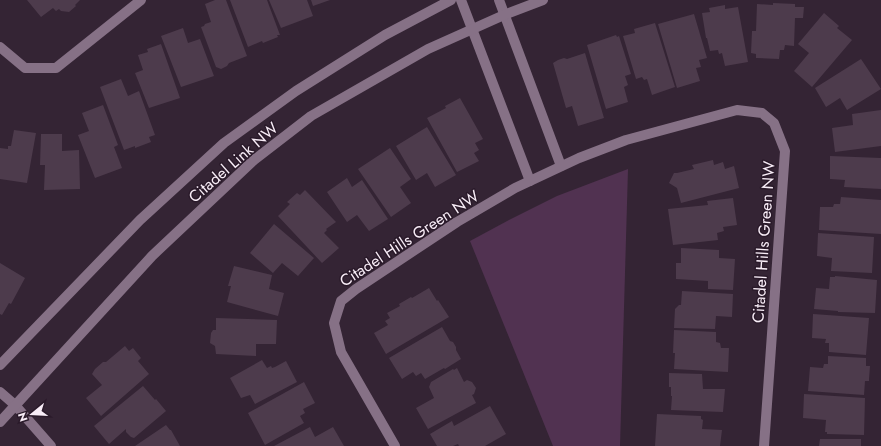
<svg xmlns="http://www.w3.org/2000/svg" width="881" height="446" viewBox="0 0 881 446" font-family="Jost,sans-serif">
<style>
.green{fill:#513251}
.building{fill:#4d3b4c}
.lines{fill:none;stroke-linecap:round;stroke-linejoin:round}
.minor{stroke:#867186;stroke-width:10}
.labels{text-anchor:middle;stroke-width:3;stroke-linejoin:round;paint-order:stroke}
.street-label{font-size:16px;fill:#f8edf7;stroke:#2a1a2a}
</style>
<rect width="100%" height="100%" fill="#342434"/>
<path class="green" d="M628,169L620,446H553L470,241L509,220L557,196Z"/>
<g class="building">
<path d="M27,0H80L75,5L76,6L69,12L61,11L59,9L56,11L53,8L41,17Z"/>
<path d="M215,0H226L247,56L229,63L227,66L221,69L216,67L201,27L204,26L205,24L211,22L205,4Z"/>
<path d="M230,0H267L280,35H277L278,37L263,43L262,41L248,47Z"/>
<path d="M269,0H307L313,16L281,28Z"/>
<path d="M311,0H330L313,6Z"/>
<path d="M773,3L795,4V7H804L803,18H795L794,46L785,45L784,50H780L779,59L756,58V54L751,53L752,31H756L757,4L773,5Z"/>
<path d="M725,5V9L738,7L748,62L725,66L722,53L719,54L718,50L710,51L707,38H706L702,13L710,12L709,8Z"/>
<path d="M824,13L839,26L837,28L852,40L812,87L794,71L809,53L798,44Z"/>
<path d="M694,14L707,58L699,60L701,67L696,68L700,81L677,88L658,24Z"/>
<path d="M655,23L675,87L652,95L647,79L644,80L642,77L636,79L623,36L635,33L634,29Z"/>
<path d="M183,28L188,43L200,39L214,76L181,87L161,36Z"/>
<path d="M616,35L617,37L619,36L631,74L625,76L628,85L624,87L628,102L606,109L587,45Z"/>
<path d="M161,44L180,98L149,108L135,73L143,70L138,55L148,52L147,49Z"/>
<path d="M585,53L604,118L578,126L572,106L566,108L553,63L558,60L564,58L567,59Z"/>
<path d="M861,59L881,89L847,110L840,98L826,107L815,88Z"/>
<path d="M121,79L128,96L139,91L155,135L149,137L151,142L135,148V146L124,150L100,87Z"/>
<path d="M460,98L483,139L475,143L479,150L474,153L479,161L457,172L427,118L446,108L445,106Z"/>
<path d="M103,105L118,145L114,147L122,168L95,178L78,135L89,131L82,113Z"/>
<path d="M881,110V146L835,152L832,128L853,125L852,114Z"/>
<path d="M427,127L456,175L435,187L427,173L416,180L396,146Z"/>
<path d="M14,130L36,133L27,183L0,179V148L8,149V146H11Z"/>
<path d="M41,134H62V151L79,150L80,189L44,190L45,165H40Z"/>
<path d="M390,148L411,179L400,187L411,203L391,217L358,169Z"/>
<path d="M830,156L881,158V189L844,187L845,180L830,179Z"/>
<path d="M713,160L714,165L723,162L725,169L734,166L739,188L681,203L677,188L669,183L674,173H677L694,169L692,165Z"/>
<path d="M347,178L352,187L362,180L388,219L369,231L357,215L347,222L327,192Z"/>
<path d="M305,190L336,222L326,229L327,230L324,233L339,248L322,263L278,216L290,204L287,202L297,193L300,195Z"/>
<path d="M841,197L881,200V234L819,230L820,207H833L834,204H840Z"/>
<path d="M733,198L737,225L723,227L724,231L717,233L718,240L673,245L668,209L708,205L707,201Z"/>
<path d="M274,224L314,258L298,276L282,263L273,273L250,253Z"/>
<path d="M818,233L874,237L872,273L831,271L832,258L817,256Z"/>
<path d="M681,248L719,250V258L735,259L733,290L708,289V281L676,279V263H681Z"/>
<path d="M0,263L25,278L11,304L9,303L2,315L0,314Z"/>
<path d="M234,266L272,275L269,289L284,293L278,316L227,302L231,286H228Z"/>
<path d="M835,276L877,280L875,313L838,312V311L814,309L816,288L829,289L830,277H835Z"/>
<path d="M429,288L437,301L438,300L449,317L386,354L374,333L388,325L385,321L390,318L387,313L400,306L399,304L411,297L412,298Z"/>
<path d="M682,291L733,294L732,317L716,316L715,329L674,328L675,309L679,305H681Z"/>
<path d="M813,314L869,318L866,355L829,352V343H825L826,339L812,338Z"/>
<path d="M216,318L277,320L276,344H256V356L216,354L215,346L210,343L211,333L213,330H216Z"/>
<path d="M442,327L450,341L453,342L456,347V350L461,359L445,369L444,368L425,379L421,373L416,376L413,372L402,379L389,358Z"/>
<path d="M674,330L716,332V342L720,343L721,348H729L728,372L674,369L675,353H673Z"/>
<path d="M125,346L129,351L133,348L141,358L138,361L149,374L101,416L86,398L102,385L92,374L95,369L103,362H106Z"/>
<path d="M828,356L866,358V366H870L869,379V381H865L864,395L808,391L810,367L823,368L824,364H828Z"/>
<path d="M262,360L267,368L271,366L272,368L275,367L286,361L297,382L255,404L250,395L241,398L230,378Z"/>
<path d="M457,368L464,382L467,380L472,382L476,388L474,394L472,395L476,403L428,429L416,408L434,398L429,387L431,382L453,369L454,370Z"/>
<path d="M669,373L702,374L703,389H725L723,412L671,410L672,396H671V387H669Z"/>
<path d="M304,382L315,403L303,409L305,413L300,416L304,423L265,445L248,413Z"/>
<path d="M143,386L155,400L156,399L166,411L134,438L131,437L126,432V429L109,444L94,426Z"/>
<path d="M804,394L865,398L864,435L827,434V432H825L826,420L803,418Z"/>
<path d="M490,406L506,434L485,446H459L458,444L453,446H437L430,434L452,421L454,426Z"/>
<path d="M657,414L701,416V419L703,420L702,429L722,430L720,446H655Z"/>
<path d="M166,425L170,430H171L180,446H135Z"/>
<path d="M310,427L315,437L333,427L344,446H274Z"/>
<path d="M820,439H861V446H819Z"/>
</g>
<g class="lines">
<g class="minor">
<path d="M461,0L530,181"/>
<path d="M499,0L561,166"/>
<path d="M0,47L25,68H56L141,0"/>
<path d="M0,365L140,220L224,143L296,91L385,35L451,0"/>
<path d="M0,392L15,405L51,446"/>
<path d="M0,422L152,256L254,160L311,116L428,49L504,15L543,0"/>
<path d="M395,446L341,352L334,323L341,301L356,289L457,222L515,188L579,158L626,140L737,110L762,113L774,123L785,151L764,446"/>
</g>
</g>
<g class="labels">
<g class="street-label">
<text transform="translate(233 162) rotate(-41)" y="6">Citadel Link NW</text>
<text transform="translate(409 238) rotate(-33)" y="6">Citadel Hills Green NW</text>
<text transform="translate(763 242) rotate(-86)" y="6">Citadel Hills Green NW</text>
</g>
</g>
<g transform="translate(32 414) rotate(252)" stroke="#2a1a2a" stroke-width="3" paint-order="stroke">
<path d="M0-3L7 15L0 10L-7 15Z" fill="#f8edf7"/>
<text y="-6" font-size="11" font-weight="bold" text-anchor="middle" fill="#f8edf7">N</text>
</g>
</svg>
